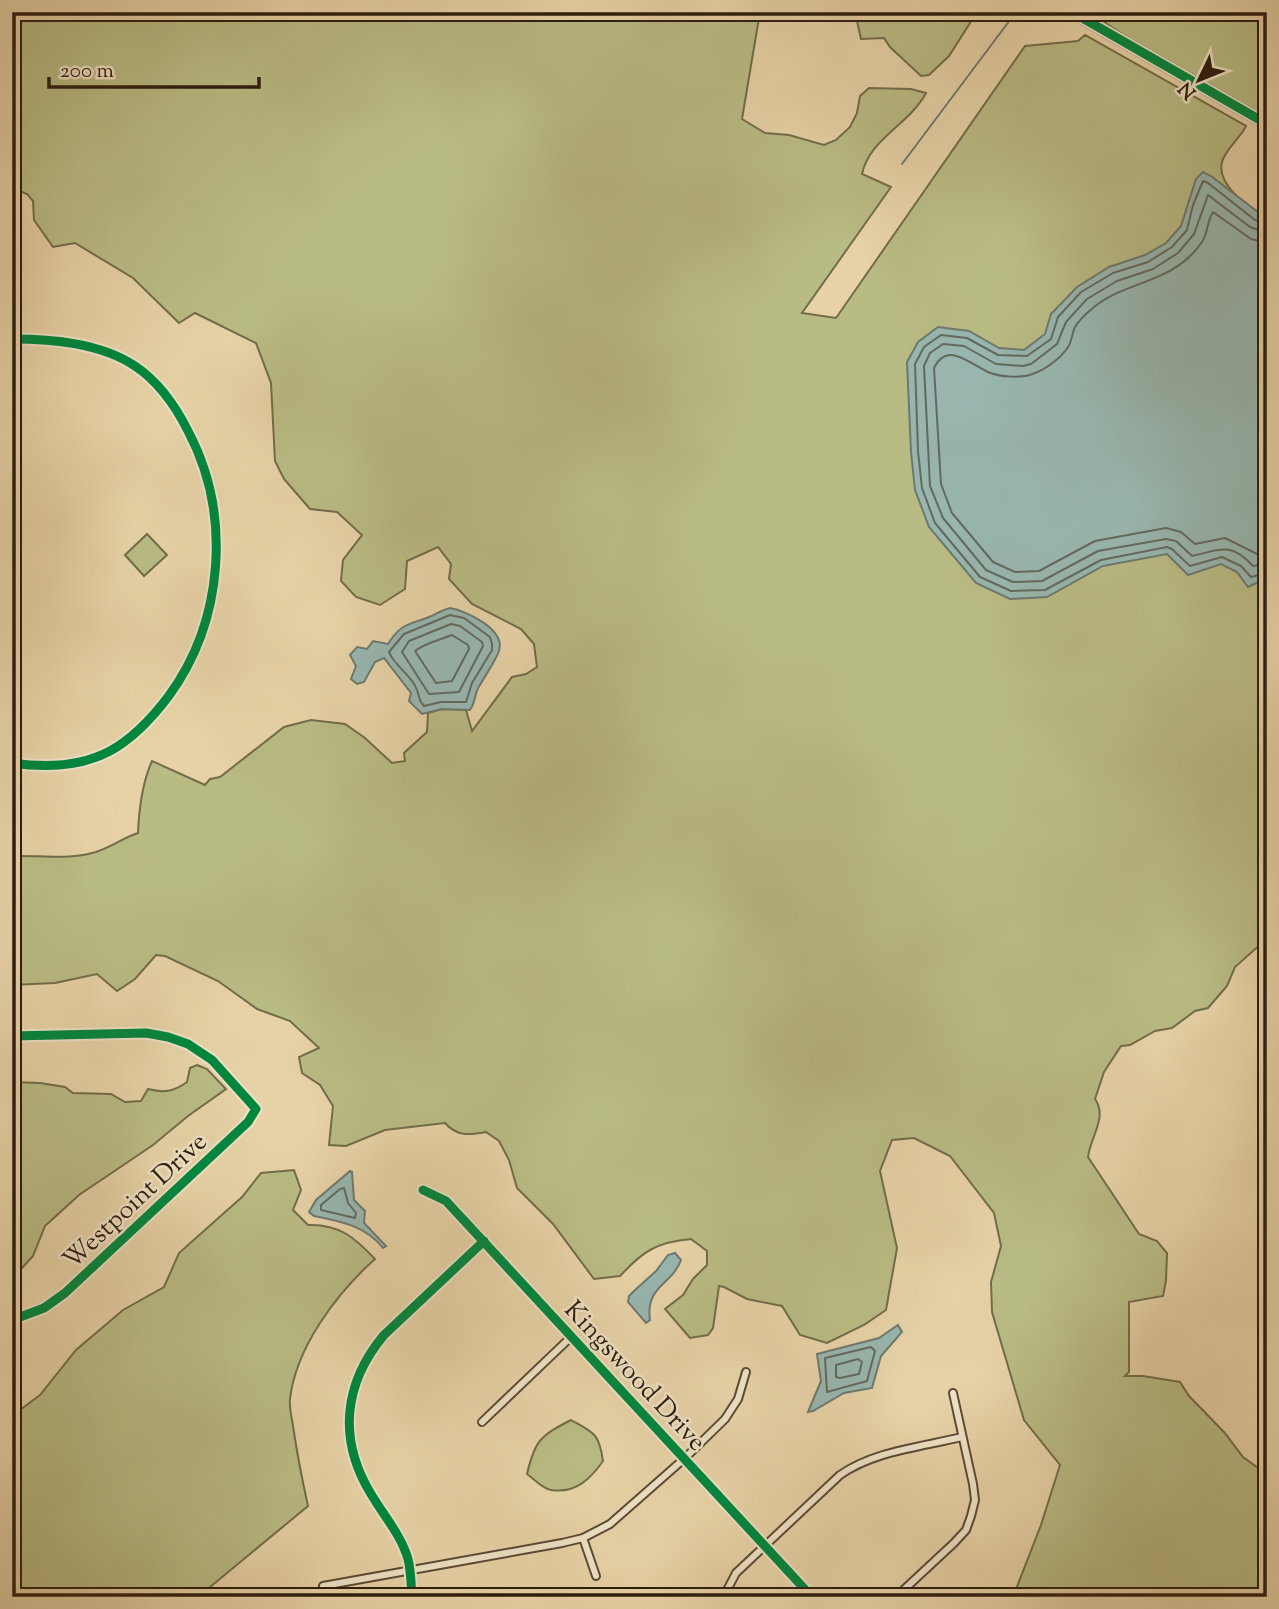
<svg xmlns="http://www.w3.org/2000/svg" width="1279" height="1609" viewBox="0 0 1279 1609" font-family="'Sorts Mill Goudy',serif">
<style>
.green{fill:#b9bb84;stroke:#726c4a;stroke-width:2}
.water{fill:#98b6af;stroke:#6d796f;stroke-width:2}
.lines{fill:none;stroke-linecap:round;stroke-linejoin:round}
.shore{stroke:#626a5f;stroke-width:2}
.stream{stroke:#6d796f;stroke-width:2}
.minor-casing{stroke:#5b4a35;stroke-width:10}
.primary-casing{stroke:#2c1d0f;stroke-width:13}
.minor{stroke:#efe2c6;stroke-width:6}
.primary{stroke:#e7d2a7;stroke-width:10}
.cycleway-casing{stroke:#efe2c6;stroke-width:13}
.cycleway{stroke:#00873e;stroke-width:9}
.labels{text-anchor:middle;stroke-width:5;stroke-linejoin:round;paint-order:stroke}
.street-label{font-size:26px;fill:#2c1d0f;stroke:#efe2c6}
</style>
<rect width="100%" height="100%" fill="#e7d2a7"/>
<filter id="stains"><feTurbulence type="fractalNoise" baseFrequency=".00286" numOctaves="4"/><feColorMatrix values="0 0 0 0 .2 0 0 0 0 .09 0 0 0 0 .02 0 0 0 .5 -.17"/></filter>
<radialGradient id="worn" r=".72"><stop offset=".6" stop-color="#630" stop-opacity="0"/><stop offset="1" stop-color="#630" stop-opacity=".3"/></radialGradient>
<g class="green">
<path d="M12,12H760L742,119L765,133L789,135L824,145L836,140L850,127L857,113L860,96L869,88L911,89L926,93C909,125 870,138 862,174L891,187L802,313L836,318L1025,46L1078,41L1085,35L1246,126C1240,138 1229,146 1223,159C1213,183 1249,208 1267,219V943L1263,942L1235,967L1227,986L1208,1008L1195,1011L1172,1028L1155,1031L1130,1045L1121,1046L1104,1072L1095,1099C1108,1117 1090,1138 1088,1157L1139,1234L1157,1241L1167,1253L1166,1281L1163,1296L1129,1302V1372L1125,1376H1143L1180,1382L1189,1396L1224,1432L1243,1457L1261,1470H1267V1597H1013L1041,1525L1060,1465L1024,1420L992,1312L991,1282L1001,1246L994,1213L950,1156L914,1138L892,1140L880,1171L897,1248L886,1310L864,1325L827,1343L800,1335L782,1306L747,1299L724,1287L719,1286L713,1328L708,1335L690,1338L665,1309L683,1295L693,1279L707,1265V1251L691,1239C657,1242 643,1251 620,1276L594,1279L553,1224L517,1188L509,1160L499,1141L486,1132C470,1135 457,1137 445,1123L385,1130L346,1146L329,1145L333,1106L320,1085L302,1073L299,1057L319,1048L290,1021L257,1009L218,981L165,956L156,955L135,979L117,991L97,974L55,983L12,985V856C39,855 65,860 92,853C109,849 122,838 138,833C139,809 142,783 152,761L205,785L210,779L220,777L284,727L311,720L345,724L365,738L392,763L405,761L404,753L427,732L428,713L442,709L466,710L472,731L512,677L526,674L537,667L534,644L521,629L472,604L449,579L451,564L438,547L407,561L405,589L380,605L356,597L341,581L343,560L362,535L337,512L310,509L284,479L275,461L271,383L256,343L195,313L179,323L133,278L75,243L53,247L34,220L33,201L27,194L12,188Z"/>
<path d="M855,12H901L903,15L910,12H977L949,56L929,75L921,76L890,47L884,38L861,39Z"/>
<path d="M1090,12H1267V118C1208,83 1146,53 1090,12Z"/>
<path d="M147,534L167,555L144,576L125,555Z"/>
<path d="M197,1065L207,1069L226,1089L188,1116L153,1145L79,1195L45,1226L33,1256L22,1268L12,1271V1082L40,1083L65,1087L73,1093L111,1094L125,1102L141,1101L148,1089C164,1093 173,1092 187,1082L190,1068Z"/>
<path d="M294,1170L301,1190L293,1210L308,1225C340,1224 355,1238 375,1259C337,1293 296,1347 290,1399C289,1408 292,1418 293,1426C297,1453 302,1479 308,1506L198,1597H12V1416L40,1395L76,1350L123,1310L164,1287L179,1253L242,1197L261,1173Z"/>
<path d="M571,1420C594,1433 599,1433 603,1461C591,1478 576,1494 551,1490C543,1489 534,1479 527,1474C535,1440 540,1436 571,1420Z"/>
</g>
<g class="water">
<path d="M1203,172L1211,176L1267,219V578L1248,587L1237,572L1221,564L1188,575L1167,554L1103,566L1047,597L1010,599L976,583L929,527L915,490L911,452L907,362L918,342L938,327L969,331L999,348L1024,350L1045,334L1051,314L1077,287L1109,267L1145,255L1166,243L1181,226L1196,179Z"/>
<path d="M450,608C466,611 506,629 499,651C495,662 486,674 480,685C474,693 476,702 470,710L442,709L422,714L409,701L411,693L384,658L375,662L364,682L357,684L351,679L356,666L350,655L357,647L367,649L373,641L388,644C401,623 409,625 429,617C436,614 442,610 450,608Z"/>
<path d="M350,1171L352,1172L354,1200L365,1211L364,1223L386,1246L383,1248C366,1226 340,1221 314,1216L309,1212L316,1200Z"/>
<path d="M675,1253L681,1260C672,1285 645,1286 650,1320L646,1323L628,1302L629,1296L634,1291L656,1271L668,1255Z"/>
<path d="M898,1325L902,1332L881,1356L872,1388L844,1393L813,1411L808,1412L821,1381L817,1354L879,1338Z"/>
</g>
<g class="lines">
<g class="shore">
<path d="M1267,224L1255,220L1208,183L1203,181L1193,205L1187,230L1172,247L1148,262L1113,273L1081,292L1058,317L1051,339L1027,356L998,355L967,338L941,335L924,347L915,364L918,451L922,488L935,523L980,577L1011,591L1045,590L1101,560L1167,547L1172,549L1190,566L1222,557L1241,566L1251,577L1267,573"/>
<path d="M1267,233L1250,227L1208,195L1194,234L1178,253L1153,269L1117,281L1087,299L1066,322L1057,344L1031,364L1023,366L996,364L964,346L943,344L930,353L924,366L930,486L943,518L986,570L1013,582L1042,581L1098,551L1166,539L1176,541L1192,556C1220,550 1230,541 1253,566L1267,564"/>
<path d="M1267,243L1251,239L1213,212C1207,221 1208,233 1202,242C1172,285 1129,279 1094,307C1088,312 1079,320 1075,327C1072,333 1072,341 1068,347C1062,357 1046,369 1035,373C1023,379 999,377 988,372C969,363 947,341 934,368L941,484L952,513L993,562L1015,572L1039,571L1095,541L1166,528L1181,532L1195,544L1225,538L1257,554L1267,553"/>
<path d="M450,615L464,618L490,637L492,644V650L472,683L466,702H441L424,706C418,700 420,698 417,690C412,675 394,666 389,652L404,634Z"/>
<path d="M451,624L460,626L482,642L483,646L459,692L429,694L402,652L409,641Z"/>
<path d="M452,635L468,645L469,649L452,681L436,683L415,651C425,643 440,640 452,635Z"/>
<path d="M344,1188L348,1203L356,1213L355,1218L321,1210V1205L340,1189Z"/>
<path d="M871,1347L875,1351L867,1381L827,1392L825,1358Z"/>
<path d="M858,1359L862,1362L859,1374L840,1378L836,1377V1365Z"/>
</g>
<path class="stream" d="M902,164L1016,12"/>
<g class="minor-casing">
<g id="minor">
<path d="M12,339C53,339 100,343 135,366C159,382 175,405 188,431C232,514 224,621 168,697C152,718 134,738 110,751C80,767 46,768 12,763"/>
<path d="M12,1036L146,1033L168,1037L188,1044L212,1060L256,1109L248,1122L65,1293L44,1308L12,1320"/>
<path d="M423,1190L446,1201L812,1597"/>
<path d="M482,1422L572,1336"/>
<path d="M583,1538L596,1576"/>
<path d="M323,1586L562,1543L583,1538L610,1524L685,1458L725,1419L738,1399L746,1372"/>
<path d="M725,1594L736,1573L840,1475C874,1451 921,1447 962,1437"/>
<path d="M412,1597C411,1584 411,1571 408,1559C401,1535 384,1516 371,1494C338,1440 343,1384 384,1335L484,1241"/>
<path d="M896,1597L954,1543L966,1530L971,1516L975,1500L973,1484L953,1393"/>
</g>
</g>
<g class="primary-casing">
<path id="primary" d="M1072,12L1267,124"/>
</g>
<use href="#minor" class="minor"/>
<use href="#primary" class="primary"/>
<g class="cycleway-casing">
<g id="cycleway">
<path d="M1072,12L1267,124"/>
<path d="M12,339C53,339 100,343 135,366C159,382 175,405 188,431C232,514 224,621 168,697C152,718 134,738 110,751C80,767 46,768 12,763"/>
<path d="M12,1036L146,1033L168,1037L188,1044L212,1060L256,1109L248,1122L65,1293L44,1308L12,1320"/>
<path d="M423,1190L446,1201L812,1597"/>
<path d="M412,1597C411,1584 411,1571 408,1559C401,1535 384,1516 371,1494C338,1440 343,1384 384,1335L484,1241"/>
</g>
</g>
<use href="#cycleway" class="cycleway"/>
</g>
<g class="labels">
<g class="street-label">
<text transform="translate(134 1200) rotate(-43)" y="9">Westpoint Drive</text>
<text transform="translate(636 1375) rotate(47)" y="9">Kingswood Drive</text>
</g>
</g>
<rect width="1279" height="1609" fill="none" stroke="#e7d2a7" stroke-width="42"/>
<rect x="14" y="14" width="1251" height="1581" fill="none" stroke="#2c1d0f" stroke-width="3.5"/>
<rect x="21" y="21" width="1237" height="1567" fill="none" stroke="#2c1d0f" stroke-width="2"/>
<g transform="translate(1199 80) rotate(227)" stroke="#efe2c6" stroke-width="5" paint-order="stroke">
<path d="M0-5L12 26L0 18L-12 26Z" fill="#2c1d0f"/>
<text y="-10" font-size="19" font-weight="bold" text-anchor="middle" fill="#2c1d0f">N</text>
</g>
<path d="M49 77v10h210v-10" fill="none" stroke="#2c1d0f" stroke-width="3.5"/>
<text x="60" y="77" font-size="21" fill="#2c1d0f" stroke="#efe2c6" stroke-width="5" paint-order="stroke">200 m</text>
<rect width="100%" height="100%" filter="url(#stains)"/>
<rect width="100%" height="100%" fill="url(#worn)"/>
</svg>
